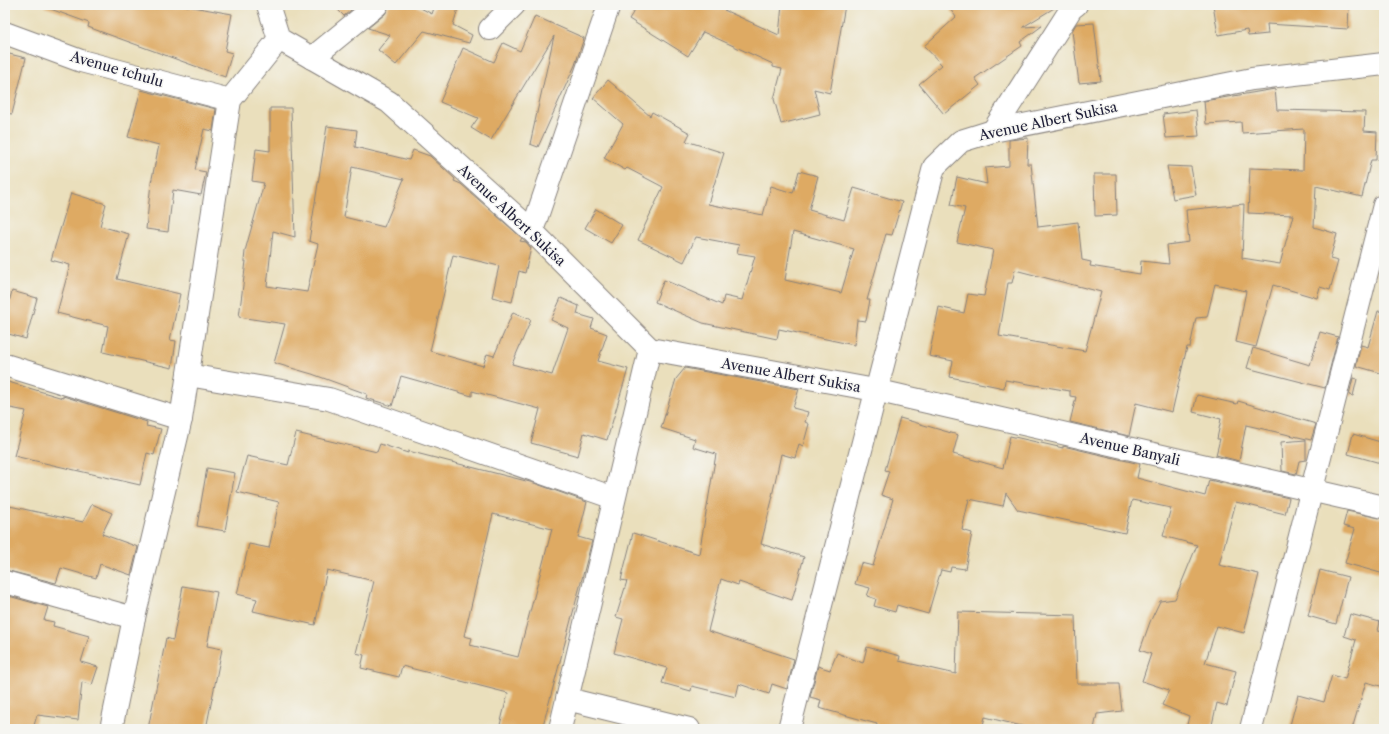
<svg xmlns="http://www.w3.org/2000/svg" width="1389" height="734" viewBox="0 0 1389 734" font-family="'Libre Caslon Text',serif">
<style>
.building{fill:#deaa64;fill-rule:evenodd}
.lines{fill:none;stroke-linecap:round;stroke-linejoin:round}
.minor-casing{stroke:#86807c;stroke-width:24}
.minor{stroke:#fff;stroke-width:22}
.labels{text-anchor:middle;stroke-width:3;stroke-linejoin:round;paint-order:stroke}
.street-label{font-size:14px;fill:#22223b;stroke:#f6f6f2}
</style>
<rect width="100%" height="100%" fill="#f6f6f2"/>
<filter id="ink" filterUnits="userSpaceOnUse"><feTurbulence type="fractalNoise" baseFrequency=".025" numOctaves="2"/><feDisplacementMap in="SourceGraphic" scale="8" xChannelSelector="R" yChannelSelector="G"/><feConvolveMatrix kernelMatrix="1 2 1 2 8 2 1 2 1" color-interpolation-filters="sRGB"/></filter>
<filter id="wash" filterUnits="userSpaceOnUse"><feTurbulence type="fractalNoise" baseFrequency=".012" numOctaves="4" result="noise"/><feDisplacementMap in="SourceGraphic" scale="16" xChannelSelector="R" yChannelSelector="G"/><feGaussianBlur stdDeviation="0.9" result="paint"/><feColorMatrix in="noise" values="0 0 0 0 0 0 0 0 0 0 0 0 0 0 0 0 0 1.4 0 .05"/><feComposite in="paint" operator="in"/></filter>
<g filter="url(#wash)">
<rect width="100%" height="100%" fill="#eadfbc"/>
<g id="blocks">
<g class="building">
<path d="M46,5H182L232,14L225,51L232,53L225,77L88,27L89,23L45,7Z"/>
<path d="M333,5H357L344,16Z"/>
<path d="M389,5H415L432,14L435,5H459L453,25L472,35L469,43L424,31L396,65L378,50L390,35L368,28L385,14Z"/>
<path d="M638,5H727L724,10L779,35L782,5H845L830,93L814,89L820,114L781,124L774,99L782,69L773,67V64L703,32L688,56L629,19Z"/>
<path d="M947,5H1059L1023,27L1042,26L1020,42L1022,46L975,78L980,85L944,114L919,84L942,65L924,46L956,17Z"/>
<path d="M1213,5H1349L1348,29L1267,24L1268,34L1248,36L1247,30L1218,35Z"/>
<path d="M535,16L584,38L575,65L538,147L530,144L554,36L491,140L471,128L478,118L440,102L463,48L494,62L503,43L520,51Z"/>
<path d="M1094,23L1101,81L1079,83L1072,31L1076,24Z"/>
<path d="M5,53L26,58L12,114L5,113Z"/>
<path d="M608,80L650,116L652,112L690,133L686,141L724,153L708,204L763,215L771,186L793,193L799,171L818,176L809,210L844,220L854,188L902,202L892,235L886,234L867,300H870L866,321L857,320L854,345L779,329L777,339L703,323L655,302L664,280L722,305L724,296L742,300L755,256L737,253L739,245L696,237L684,262L638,240L663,187L627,168L625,170L604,158L623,124L593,98ZM793,232L854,249L841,293L785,280Z"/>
<path d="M1275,89L1277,110L1365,112L1364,131L1377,132L1376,160H1371L1362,197L1316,186L1314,227L1337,234L1330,259L1338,261L1330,290L1320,287L1317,298L1273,285L1256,347L1236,342L1246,291L1215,284L1207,317L1196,318L1190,347H1187L1172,412L1136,403L1129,436L1070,422L1076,397L1070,396V391L1005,380L1004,388L950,377L953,361L929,356L939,307L964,313L968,294L984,296L993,250L957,242L965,208L951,205L957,177L987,184L985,168L1009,166V140L1028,138L1027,164H1031L1038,227L1078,222L1082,260L1091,262L1090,266L1140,274L1141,261L1169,264L1167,245L1189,242L1186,210L1244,204L1242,258L1280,264L1293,215L1248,213L1250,168L1303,170L1304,129L1242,133L1241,122L1206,124L1204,101ZM1015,270L1101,292L1085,351L999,336L1008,283H1012Z"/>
<path d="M141,90L216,109L213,131L204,129L195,170L206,172L201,195L173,190L168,232L146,229L151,183L159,145L128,137Z"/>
<path d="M270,108H291L295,237L273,231L267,286L307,292L318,244L309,241L327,126L357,130L355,147L409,160L413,150L430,156L455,179L454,181L461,184L522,238L520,241L526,242L531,248L525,273L519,271L512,302L492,297L499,266L453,255L430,351L483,366L487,354L494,356L513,312L531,320L512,364L552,375L568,328L551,320L561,298L579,306L577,314L594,319L591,328L607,334L598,361L628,369L607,440L584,433L578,456L531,443L540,409L472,391V396L401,376L392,406L366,398L367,394L312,374L274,363L285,324L239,317L246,261H244L245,251L264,183L252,181L256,149L270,151ZM352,167L404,179L384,227L344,217Z"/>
<path d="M1196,110L1199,136L1166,138L1163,114Z"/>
<path d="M1167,166L1191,167L1196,195L1173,199Z"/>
<path d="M1094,174H1116L1117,215L1095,216Z"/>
<path d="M71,193L106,204L100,226L129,234L117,279L180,294L170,340L176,341L172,368L103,352L108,326L57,313L70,265L51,260Z"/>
<path d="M596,209L622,225L611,243L585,228Z"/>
<path d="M12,291L37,298L26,339L5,333V317Z"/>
<path d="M1378,311L1384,312V374L1356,366L1361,345L1368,347Z"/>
<path d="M1320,332L1338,337L1325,388L1247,368L1253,348L1310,365Z"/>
<path d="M685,368L799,389L793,408L808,412L805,422L809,424L803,446L799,444L795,458L781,454L772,496H773L761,544L804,557L792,600L739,582L738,585L721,579L708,631L794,659L787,689L772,684L769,694L739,684L736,697L692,686L691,691L662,683L667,668L614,653L623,619L616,617L627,581L621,580L633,533L699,554L716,454L693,447L695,439L661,428L676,379Z"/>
<path d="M1353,378L1357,379L1353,396L1349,395Z"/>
<path d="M5,381L63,398V396L147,422L146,426L161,429L154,455L147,453L140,485L14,456L26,411L5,407Z"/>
<path d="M1197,395L1237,404L1238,401L1316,424L1311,440L1246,425L1239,461L1216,455L1220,439H1217L1221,419L1193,412Z"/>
<path d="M900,418L958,435L953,454L1003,468L1010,436L1063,448V446L1140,464L1137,478L1205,496L1209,480L1289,498L1285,514L1236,502L1219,565L1259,574L1244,633L1217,626L1205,663L1236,671L1227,706L1217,703L1211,729H1186L1189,716L1162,705L1169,690L1142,681L1151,654L1140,650L1150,622L1160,601L1175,599L1197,545L1163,536L1171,508L1132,500L1125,533L1018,510L1006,493L1003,506L969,499L962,530L972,533L965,569L951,567L950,572L941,570L928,614L897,605L895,612L874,606L876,599L867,596L870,588L855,584L861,563L873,566L893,499L881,495L889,471L885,470Z"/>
<path d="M296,433L377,452L380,444L408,453V451L534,483L587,502L578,537L592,541L542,729H499L508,693L402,666L399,677L361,668L364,655L356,653L374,581L327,570L315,625L253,611L257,599L237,594L249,544L269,548L279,502L237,492L247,456L288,465ZM493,514L552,529L518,657L470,645L472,638L464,636Z"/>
<path d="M1353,434L1384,443V464L1348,454Z"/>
<path d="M1306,440V460L1299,461L1296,474L1282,471L1281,442Z"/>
<path d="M207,468L235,473L225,531L197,526Z"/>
<path d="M92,504L112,513L102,534L138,547L131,575L100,564L96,578L61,568L56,583L5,570V505L83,522Z"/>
<path d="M1347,511L1384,519V574L1345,563L1355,529L1343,526Z"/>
<path d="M1320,570L1348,577L1336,624L1308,616Z"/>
<path d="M183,586L217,592L207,646L222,649L206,729H148L166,638L173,640Z"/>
<path d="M5,595L48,607L44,620L54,622L53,626L89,636L81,662L98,667L92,685L82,682L78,720L37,715L33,729H5Z"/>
<path d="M958,612L1075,615L1077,684H1119L1122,711L1097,714L1094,729H1034L985,717L982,729H876L877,724L819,708L821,700L810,697L818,666L830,670L837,653L863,663L867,647L900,656L899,661L956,674Z"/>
<path d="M1350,614L1380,622L1378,631L1384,632V687L1366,682L1352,729H1289L1298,695L1324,702L1332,675L1345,679L1356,640L1344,636Z"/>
</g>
</g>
</g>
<g filter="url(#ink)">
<use href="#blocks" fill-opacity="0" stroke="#86807c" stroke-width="1"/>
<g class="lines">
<g class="minor-casing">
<g id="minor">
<path d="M268,5L279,39L389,102L532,231L650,349L875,390L1384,507"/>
<path d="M490,29L514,5"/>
<path d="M5,33L81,61L230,100"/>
<path d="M312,58L377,5"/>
<path d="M993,131L1071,9L1076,5"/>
<path d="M532,231L609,5"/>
<path d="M5,365L181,419"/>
<path d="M188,375L329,399L614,498"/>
<path d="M5,582L134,618"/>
<path d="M567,699L689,729"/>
<path d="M111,729L134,618L181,419L230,100L279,39"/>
<path d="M560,729L650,349"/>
<path d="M789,729L934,167L961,141L993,131L1252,79L1384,64"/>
<path d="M1251,729L1384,205"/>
</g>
</g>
<use href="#minor" class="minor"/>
</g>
</g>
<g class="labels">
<g class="street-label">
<text transform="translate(117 69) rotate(16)" y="5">Avenue tchulu</text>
<text transform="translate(1048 121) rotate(-12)" y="5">Avenue Albert Sukisa</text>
<text transform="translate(512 215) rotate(43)" y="5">Avenue Albert Sukisa</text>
<text transform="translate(791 375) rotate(10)" y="5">Avenue Albert Sukisa</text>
<text transform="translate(1130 449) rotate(13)" y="5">Avenue Banyali</text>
</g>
</g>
<rect width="1389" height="734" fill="none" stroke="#f6f6f2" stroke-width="20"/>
</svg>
